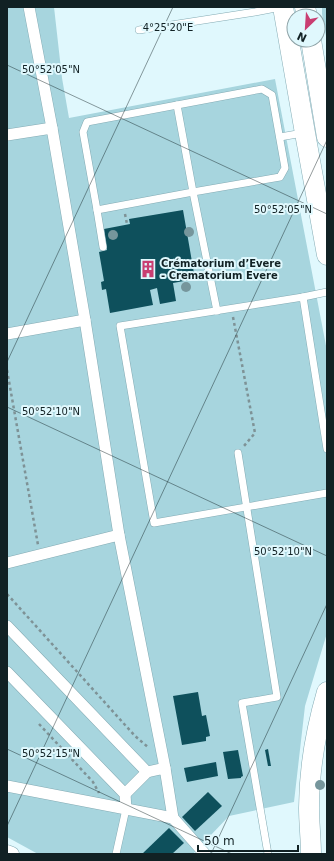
<svg xmlns="http://www.w3.org/2000/svg" width="334" height="861" viewBox="0 0 334 861" font-family="'DejaVu Sans',sans-serif">
<style>
.green{fill:#a7d5de}
.building{fill:#0e505c}
.lines{fill:none;stroke-linecap:round;stroke-linejoin:round}
.service-casing{stroke:#84abb4;stroke-width:8}
.pedestrian-casing{stroke:#84abb4;stroke-width:12}
.minor-casing{stroke:#84abb4;stroke-width:15}
.secondary-casing{stroke:#84abb4;stroke-width:21}
.path{stroke:#7e9296;stroke-width:2.5;stroke-dasharray:3 3;stroke-linecap:butt}
.service{stroke:#fff;stroke-width:7}
.pedestrian{stroke:#fff;stroke-width:11}
.minor{stroke:#fff;stroke-width:14}
.secondary{stroke:#fff;stroke-width:20}
.tree{fill:#76969c}
.ticks{fill:none;stroke:#112124;stroke-width:1;stroke-opacity:0.45}
.labels{text-anchor:middle;stroke-width:4;stroke-linejoin:round;paint-order:stroke}
.poi-label{font-size:10px;font-weight:bold;fill:#112124;stroke:#e0f8fd;text-anchor:start}
.ticks-label{font-size:10px;text-anchor:middle;fill:#112124;stroke:#e0f8fd;stroke-width:4;stroke-linejoin:round;paint-order:stroke}
</style>
<rect width="100%" height="100%" fill="#e0f8fd"/>
<g class="green">
<path d="M7,7H54L62,78L69,118L275,79L327,351V633L305,706L294,802L229,816L193,854H38L7,837Z"/>
<path d="M322,7H327V42L322,14Z"/>
</g>
<g class="building">
<path d="M183,210L195,279L173,283L176,301L160,304L157,288L150,290L153,305L110,313L106,289L102,290L101,282L104,281L99,252L107,250L104,229L130,224L129,219Z"/>
<path d="M198,692L202,716L206,715L210,736L206,737V741L182,745L173,696Z"/>
<path d="M268,749L271,766H268L265,750Z"/>
<path d="M238,750L243,776L241,777V778L228,779L223,752Z"/>
<path d="M216,762L218,776L187,782L184,768Z"/>
<path d="M208,792L222,806L195,831L182,817Z"/>
<path d="M169,828L184,843L172,854H142Z"/>
</g>
<g class="lines">
<g class="service-casing">
<g id="service">
<path d="M139,30L255,12L281,7"/>
<path d="M262,89L272,95L285,168L280,177L193,192L97,210L83,132L87,122Z"/>
<path d="M177,105L193,192L217,311"/>
<path d="M280,137L303,133"/>
<path d="M97,210L103,247"/>
<path d="M303,297L327,292"/>
<path d="M327,449L303,297L120,326L154,523L327,493"/>
<path d="M238,453L277,697L242,703L268,854"/>
<path d="M116,854L126,809"/>
</g>
</g>
<g class="pedestrian-casing">
<g id="pedestrian">
<path d="M29,7L52,128"/>
<path d="M7,135L52,128L85,320"/>
<path d="M7,334L85,320L119,535"/>
<path d="M7,563L119,535L165,768"/>
<path d="M7,626L147,772L165,768L173,818L205,854"/>
<path d="M7,672L125,794L126,809"/>
<path d="M7,786L173,818"/>
<path d="M125,794L147,772"/>
</g>
</g>
<g class="minor-casing">
<path id="minor" d="M7,852L12,854"/>
</g>
<g class="secondary-casing">
<g id="secondary">
<path d="M283,7L305,133L327,255"/>
<path d="M305,7L307,16"/>
<path d="M311,40L327,137"/>
<path d="M311,854C311,839 309,823 309,808C309,768 316,730 327,692"/>
</g>
</g>
<g class="path">
<path d="M125,214L127,224"/>
<path d="M233,317L255,433L244,446"/>
<path d="M7,370L38,545"/>
<path d="M7,594L135,736L149,748"/>
<path d="M39,724L93,782L99,793"/>
</g>
<use href="#service" class="service"/>
<use href="#pedestrian" class="pedestrian"/>
<use href="#minor" class="minor"/>
<use href="#secondary" class="secondary"/>
</g>
<g class="tree">
<circle cx="189" cy="232" r="5"/>
<circle cx="113" cy="235" r="5"/>
<circle cx="186" cy="287" r="5"/>
<circle cx="320" cy="785" r="5"/>
</g>
<path class="ticks" d="M7,65L327,214M7,362L173,7M7,407L327,556M7,749L232,854M7,826L327,140M211,854L327,604"/>
<defs>
<g id="building-bare" transform="scale(1.38)"><path d="M-4-6H4V6H1V3H-1V6H-4ZM-2.5-4.3h1.7v1.8h-1.7ZM.8-4.3h1.7v1.8H.8ZM-2.5-1h1.7V.8h-1.7ZM.8-1h1.7V.8H.8Z" fill="#c93e72" stroke="#e0f8fd" stroke-width="2.5" paint-order="stroke"/></g>
</defs>
<g fill-rule="evenodd">
<use href="#building-bare" x="148" y="269"/>
</g>
<g class="labels">
<g class="poi-label">
<text x="161" y="267">Crématorium d’Evere<tspan x="161" dy="12">- Crematorium Evere</tspan></text>
</g>
</g>
<g class="ticks-label">
<text x="168" y="31">4°25'20"E</text>
<text x="51" y="73">50°52'05"N</text>
<text x="283" y="213">50°52'05"N</text>
<text x="51" y="415">50°52'10"N</text>
<text x="283" y="555">50°52'10"N</text>
<text x="51" y="757">50°52'15"N</text>
</g>
<rect width="334" height="861" fill="none" stroke="#112124" stroke-width="16"/>
<g transform="translate(306 28) rotate(205)"><circle r="19" fill="#e0f8fd" stroke="#8da2a6"/>
<path d="M0-3L7 15L0 10L-7 15Z" fill="#c93e72"/>
<text y="-6" font-size="11" font-weight="bold" text-anchor="middle" fill="#112124">N</text>
</g>
<path d="M198 845v6h100v-6" fill="none" stroke="#112124" stroke-width="2"/>
<text x="204" y="845" font-size="12" fill="#112124" stroke="#e0f8fd" stroke-width="3" paint-order="stroke">50 m</text>
</svg>
